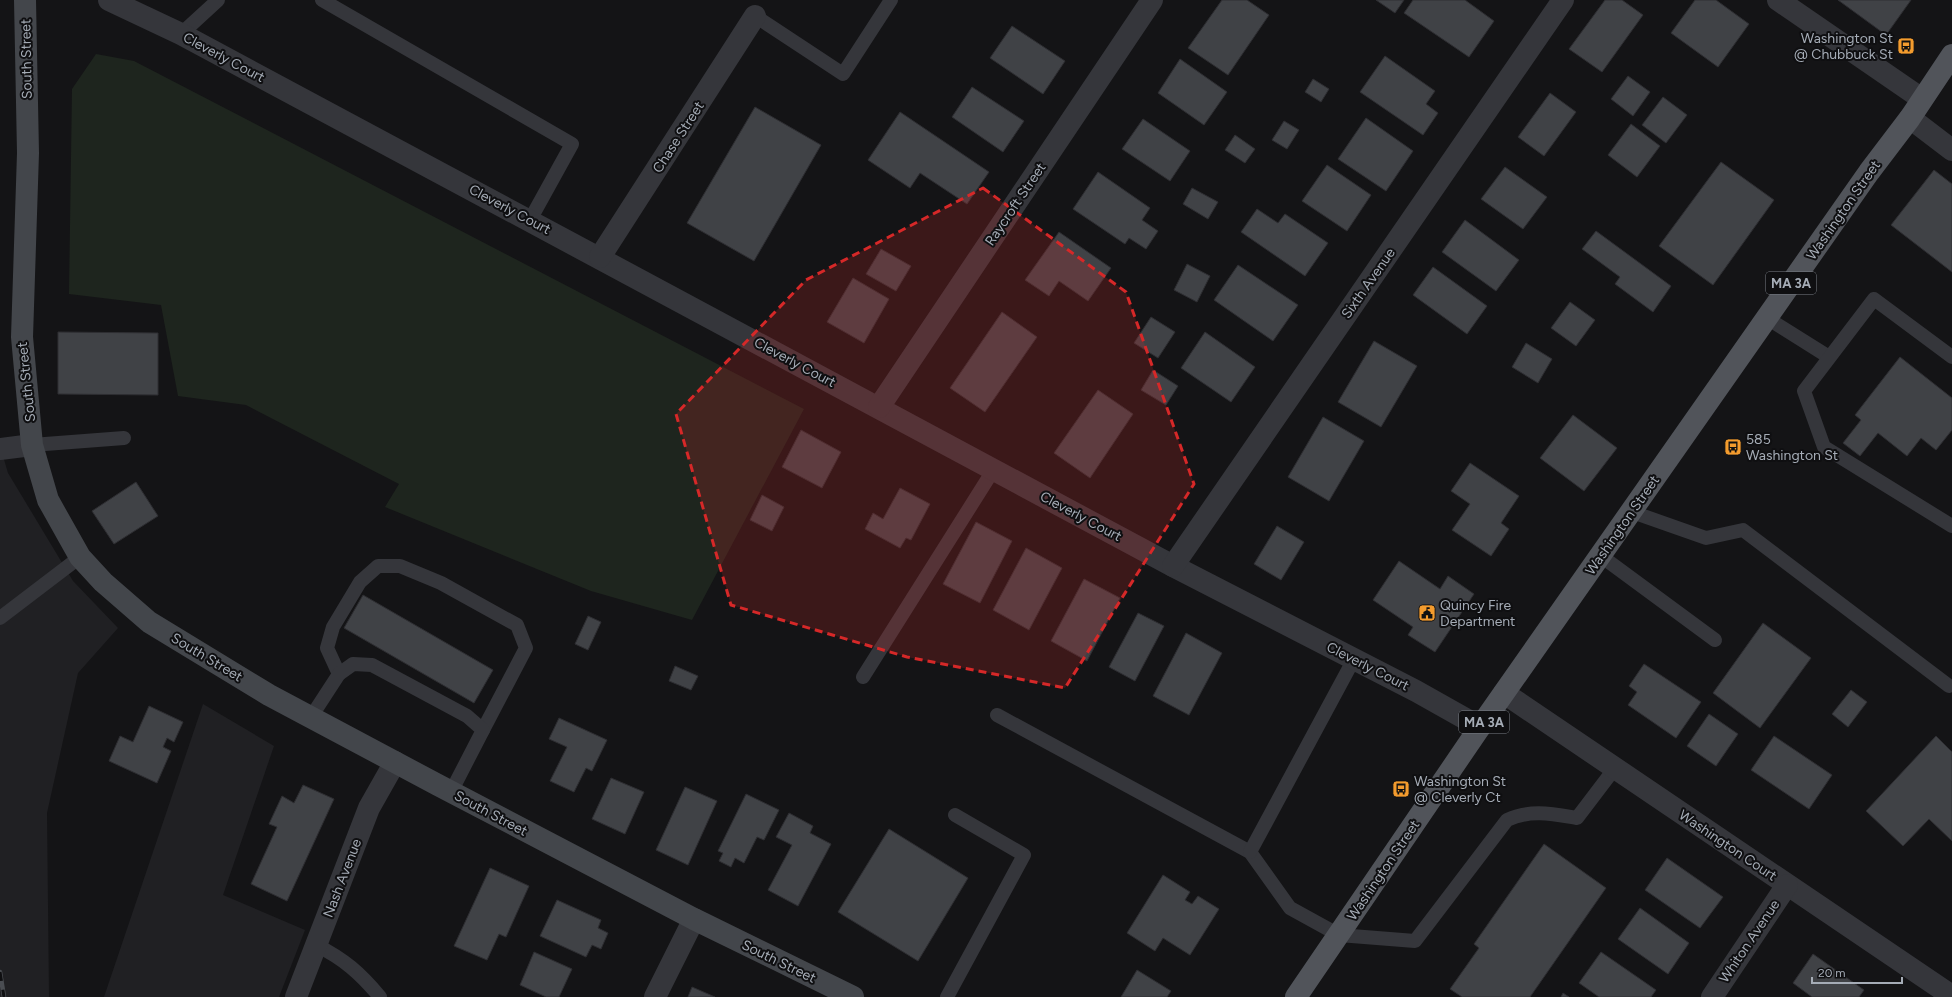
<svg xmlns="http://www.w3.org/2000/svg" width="1952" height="997" viewBox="0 0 1952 997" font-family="Figtree,sans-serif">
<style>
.built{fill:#202023}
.green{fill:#1e251e}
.building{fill:#404246;stroke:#2e2e32}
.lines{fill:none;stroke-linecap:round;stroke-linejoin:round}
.lane{stroke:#35363b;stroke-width:14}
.street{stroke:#35363b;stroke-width:22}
.secondary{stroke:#43464b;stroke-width:22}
.primary{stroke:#51545a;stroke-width:22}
.rail-casing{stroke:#4a4d52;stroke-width:4.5}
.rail{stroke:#0f0f11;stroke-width:3;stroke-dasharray:9;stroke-linecap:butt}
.marked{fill:#d62828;fill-opacity:0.2;stroke:#d62828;stroke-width:3;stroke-dasharray:8 5;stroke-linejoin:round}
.labels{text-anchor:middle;stroke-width:4;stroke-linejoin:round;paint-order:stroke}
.shield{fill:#0f0f11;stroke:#787d84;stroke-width:1}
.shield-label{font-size:13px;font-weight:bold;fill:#a5acb6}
.poi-label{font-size:14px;fill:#a5acb6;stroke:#0f0f11;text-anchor:start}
.street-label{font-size:14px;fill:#a5acb6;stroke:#0f0f11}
</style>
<rect width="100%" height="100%" fill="#141416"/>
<g class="built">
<path d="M0,446L8,473L73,581L118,628L78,673L47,813L49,997H0Z"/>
<path d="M203,704L274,746L223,895L305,930L279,997H104Z"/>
</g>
<path class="green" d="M96,54L134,61L804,409L692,620L591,591L385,507L399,484L246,405L178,396L161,305L69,294L72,89Z"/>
<g class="building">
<path d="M1222,0H1247L1269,15L1228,75L1188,48Z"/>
<path d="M1376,0H1404L1395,13Z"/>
<path d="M1413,0H1465L1494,21L1469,57L1404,13Z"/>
<path d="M1605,0H1622L1643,15L1602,72L1569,49Z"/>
<path d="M1695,0H1716L1749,24L1718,67L1671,33Z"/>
<path d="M1838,0H1911L1886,35Z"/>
<path d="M1012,26L1065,61L1043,94L990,58Z"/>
<path d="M1385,56L1435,91L1426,104L1438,113L1423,135L1360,92Z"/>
<path d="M1180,59L1227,92L1204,125L1158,93Z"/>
<path d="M1628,76L1650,92L1633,116L1611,99Z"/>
<path d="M1313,79L1329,89L1321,102L1305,92Z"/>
<path d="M972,87L1024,121L1003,152L952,117Z"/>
<path d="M1550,93L1576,112L1544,156L1518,137Z"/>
<path d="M1663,97L1687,115L1666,143L1642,125Z"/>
<path d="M755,107L821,145L754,261L687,223Z"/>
<path d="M900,112L989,172L967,204L920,173L910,188L868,160Z"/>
<path d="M1366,118L1413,151L1386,191L1338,159Z"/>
<path d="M1143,119L1190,151L1170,181L1122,149Z"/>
<path d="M1284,121L1299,130L1287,149L1272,140Z"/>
<path d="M1631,124L1660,146L1637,177L1608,155Z"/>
<path d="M1235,135L1255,149L1245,163L1225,150Z"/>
<path d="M1721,162L1774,200L1713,285L1659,246Z"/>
<path d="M1327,165L1371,195L1347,231L1302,201Z"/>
<path d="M1505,167L1547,197L1523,229L1481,199Z"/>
<path d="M1934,170L1952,184V272L1891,225Z"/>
<path d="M1098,172L1150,208L1142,220L1158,231L1146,249L1129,238L1125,244L1073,209Z"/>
<path d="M1192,188L1218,202L1208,219L1183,204Z"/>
<path d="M1257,209L1278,223L1285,214L1328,243L1305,276L1241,232Z"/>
<path d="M1465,220L1519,260L1496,291L1442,252Z"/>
<path d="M1596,231L1671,286L1653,312L1615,284L1620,277L1582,249Z"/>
<path d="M1059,232L1111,268L1088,301L1059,281L1049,296L1025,280Z"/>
<path d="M881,249L911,266L896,291L866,274Z"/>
<path d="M1187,264L1210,276L1197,302L1174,290Z"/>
<path d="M1238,265L1298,305L1273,341L1214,300Z"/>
<path d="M1433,267L1487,306L1467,334L1413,295Z"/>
<path d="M853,278L889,299L864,343L827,322Z"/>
<path d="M1570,302L1595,320L1576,346L1551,328Z"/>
<path d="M1002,312L1037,337L985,412L950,388Z"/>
<path d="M1151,317L1175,332L1158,358L1134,343Z"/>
<path d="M58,332L158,333V395L58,394Z"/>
<path d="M1205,332L1255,367L1231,402L1181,368Z"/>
<path d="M1374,341L1417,366L1381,427L1338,402Z"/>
<path d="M1526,343L1552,359L1538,383L1512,367Z"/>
<path d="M1900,357L1952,398V430L1936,450L1921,438L1907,456L1878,433L1860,456L1843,443L1861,420L1855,415Z"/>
<path d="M1153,370L1178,386L1166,405L1141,390Z"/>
<path d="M1098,390L1133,414L1090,478L1054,453Z"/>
<path d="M1573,415L1617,448L1584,491L1540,458Z"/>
<path d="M1323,417L1364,441L1329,501L1288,477Z"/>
<path d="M801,430L841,452L822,488L782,467Z"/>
<path d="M1470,463L1519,496L1501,523L1509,529L1491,556L1452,530L1470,504L1451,491Z"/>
<path d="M136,482L158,516L114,544L92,511Z"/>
<path d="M900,488L930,504L911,540L906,538L900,548L865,529L873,513L883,519Z"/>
<path d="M762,495L784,507L772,531L750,520Z"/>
<path d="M976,522L1012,541L980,603L943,584Z"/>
<path d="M1277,526L1304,542L1281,580L1254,564Z"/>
<path d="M1026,548L1062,568L1029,630L993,610Z"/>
<path d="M1399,561L1440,589L1448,576L1474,594L1435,652L1408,635L1413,627L1373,600Z"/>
<path d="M1084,579L1120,598L1087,661L1051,641Z"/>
<path d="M363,595L493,670L474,703L344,628Z"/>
<path d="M1138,613L1164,626L1135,681L1109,667Z"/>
<path d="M588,616L601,622L588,650L575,644Z"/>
<path d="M1763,623L1811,658L1760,728L1713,693Z"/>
<path d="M1186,633L1222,653L1189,715L1153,696Z"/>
<path d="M1644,664L1701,702L1676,738L1628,705L1637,692L1629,686Z"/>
<path d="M675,666L698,676L691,690L669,681Z"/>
<path d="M1851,690L1867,702L1848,727L1832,714Z"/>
<path d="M149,706L183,722L174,742L167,738L163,747L171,751L157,783L109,761L120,736L133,742Z"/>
<path d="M1709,714L1738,734L1716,766L1687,746Z"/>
<path d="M559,718L607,740L592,771L586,768L574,792L550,781L567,747L549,739Z"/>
<path d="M1774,736L1832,775L1809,809L1751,770Z"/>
<path d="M1936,736L1952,752V841L1929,819L1903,846L1866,811Z"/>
<path d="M611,778L644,792L625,834L592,819Z"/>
<path d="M303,785L334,799L287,901L251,884L277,827L269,824L282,796L294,803Z"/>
<path d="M685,787L717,801L688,865L656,850Z"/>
<path d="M746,794L779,810L764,840L757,837L744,863L735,858L731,867L719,861L723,853L718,851Z"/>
<path d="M789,813L813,826L810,833L831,844L798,906L768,890L792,845L776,837Z"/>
<path d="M889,829L968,878L918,961L838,912Z"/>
<path d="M1544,844L1606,888L1530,997H1462L1450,989L1479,948L1474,944Z"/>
<path d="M1667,858L1723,897L1700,928L1645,890Z"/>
<path d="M490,868L529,886L506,937L499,934L487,960L454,946Z"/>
<path d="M1163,875L1190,892L1185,900L1192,904L1198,896L1219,909L1190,955L1163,938L1155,951L1127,933Z"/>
<path d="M557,900L601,920L598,928L608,933L601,949L592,945L586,957L540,936Z"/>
<path d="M1640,908L1689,943L1668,974L1618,939Z"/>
<path d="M534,952L572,969L559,997H546L520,985Z"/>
<path d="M1601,952L1656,990L1651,997H1599L1579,983Z"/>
<path d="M1813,954L1864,990L1859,997H1812L1793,983Z"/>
<path d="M1137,970L1171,991L1167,997H1121Z"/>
<path d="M692,987L715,997H688Z"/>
<path d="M1563,993L1569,997H1561Z"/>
</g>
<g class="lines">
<g class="lane">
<path d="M322,0L572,144L530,220"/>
<path d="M755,16L843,74L891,0"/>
<path d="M181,34L218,0"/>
<path d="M1767,318L1829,357"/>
<path d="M1952,357L1874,299L1804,391L1824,447L1952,526"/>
<path d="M32,445L124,438"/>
<path d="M1632,512L1706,538L1743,530L1949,686"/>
<path d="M1601,556L1715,640"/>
<path d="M0,618L80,557"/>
<path d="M339,674L327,648L333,627L360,582L378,566H400L441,583L517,625L526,648L483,730"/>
<path d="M863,677L994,469"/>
<path d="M997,715L1250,852L1290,908L1339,935L1415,941L1507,820C1530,809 1553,814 1577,818L1615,768"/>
<path d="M311,717L339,674L353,664L372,665L467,716L483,730L451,792"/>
<path d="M1250,852L1354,659"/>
<path d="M316,945C344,959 360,973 380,997"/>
<path d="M947,997L1024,855L955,815"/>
</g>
<g class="street">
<path d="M109,0L181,34L1173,566L1416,691L1480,727"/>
<path d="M1778,0L1922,99"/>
<path d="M1910,118L1952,150"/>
<path d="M600,257L755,16"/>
<path d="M879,407L1152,0"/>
<path d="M0,449L32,445"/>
<path d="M1173,566L1563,0"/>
<path d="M1504,693L1952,996"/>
<path d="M296,997L369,808L395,762"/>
<path d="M655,997L694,919"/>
<path d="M1712,997L1787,885"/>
</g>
<path class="secondary" d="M25,0L28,153L22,337L32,445L48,500L80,557L103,582L149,622L269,695L438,785L694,919L853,997"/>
<path class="primary" d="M1296,997L1480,727L1869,172L1910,118L1952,55"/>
<g class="rail-casing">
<path id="rail" d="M0,972L4,997"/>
</g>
<use href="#rail" class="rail"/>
</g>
<path class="marked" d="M983,188L1126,292L1194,484L1065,688L907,657L731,605L676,414L806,280Z"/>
<defs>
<g id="bus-square" transform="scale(0.9)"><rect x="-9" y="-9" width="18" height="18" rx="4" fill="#f49c2e" stroke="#0f0f11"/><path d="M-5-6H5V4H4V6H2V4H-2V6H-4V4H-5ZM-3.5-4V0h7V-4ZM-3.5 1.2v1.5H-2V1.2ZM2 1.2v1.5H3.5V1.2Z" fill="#111"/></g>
<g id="civic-square" transform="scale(0.9)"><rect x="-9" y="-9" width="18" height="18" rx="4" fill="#f49c2e" stroke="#0f0f11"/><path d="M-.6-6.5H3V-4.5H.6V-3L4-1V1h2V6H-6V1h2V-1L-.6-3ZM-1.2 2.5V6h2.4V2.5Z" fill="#111"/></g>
</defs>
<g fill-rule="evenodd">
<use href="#bus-square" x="1906" y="46"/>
<use href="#bus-square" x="1733" y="447"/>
<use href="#civic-square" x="1427" y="613"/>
<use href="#bus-square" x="1401" y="789"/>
</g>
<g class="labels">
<g class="shield">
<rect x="1766" y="272" width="50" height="22" rx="3"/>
<rect x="1459" y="711" width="50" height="22" rx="3"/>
</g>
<g class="shield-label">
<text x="1791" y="288">MA 3A</text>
<text x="1484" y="727">MA 3A</text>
</g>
<g class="poi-label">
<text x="1893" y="43" text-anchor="end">Washington St<tspan x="1893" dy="16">@ Chubbuck St</tspan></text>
<text x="1746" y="444">585<tspan x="1746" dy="16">Washington St</tspan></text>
<text x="1440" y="610">Quincy Fire<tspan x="1440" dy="16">Department</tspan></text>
<text x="1414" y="786">Washington St<tspan x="1414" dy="16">@ Cleverly Ct</tspan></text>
</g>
<g class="street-label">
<text transform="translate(224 57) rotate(28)" y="5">Cleverly Court</text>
<text transform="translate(26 59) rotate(-91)" y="5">South Street</text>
<text transform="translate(678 137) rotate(-57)" y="5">Chase Street</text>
<text transform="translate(1015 204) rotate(-56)" y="5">Raycroft Street</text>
<text transform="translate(510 209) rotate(28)" y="5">Cleverly Court</text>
<text transform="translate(1843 210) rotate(-55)" y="5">Washington Street</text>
<text transform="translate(1368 283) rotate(-55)" y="5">Sixth Avenue</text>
<text transform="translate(795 362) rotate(28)" y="5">Cleverly Court</text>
<text transform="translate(26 382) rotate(-96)" y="5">South Street</text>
<text transform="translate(1081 516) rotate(28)" y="5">Cleverly Court</text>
<text transform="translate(1622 525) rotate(-55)" y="5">Washington Street</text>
<text transform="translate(207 657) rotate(31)" y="5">South Street</text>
<text transform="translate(1368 666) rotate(27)" y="5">Cleverly Court</text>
<text transform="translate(491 813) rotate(28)" y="5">South Street</text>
<text transform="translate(1728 845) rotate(34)" y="5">Washington Court</text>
<text transform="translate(1383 870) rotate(-56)" y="5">Washington Street</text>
<text transform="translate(342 878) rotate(-69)" y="5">Nash Avenue</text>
<text transform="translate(1749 941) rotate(-56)" y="5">Whiton Avenue</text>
<text transform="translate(779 961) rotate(26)" y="5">South Street</text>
</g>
</g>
<path d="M1812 977v6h90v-6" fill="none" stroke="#a5acb6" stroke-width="2"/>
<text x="1818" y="977" font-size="12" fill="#a5acb6" stroke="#0f0f11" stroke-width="3" paint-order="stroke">20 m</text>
</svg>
